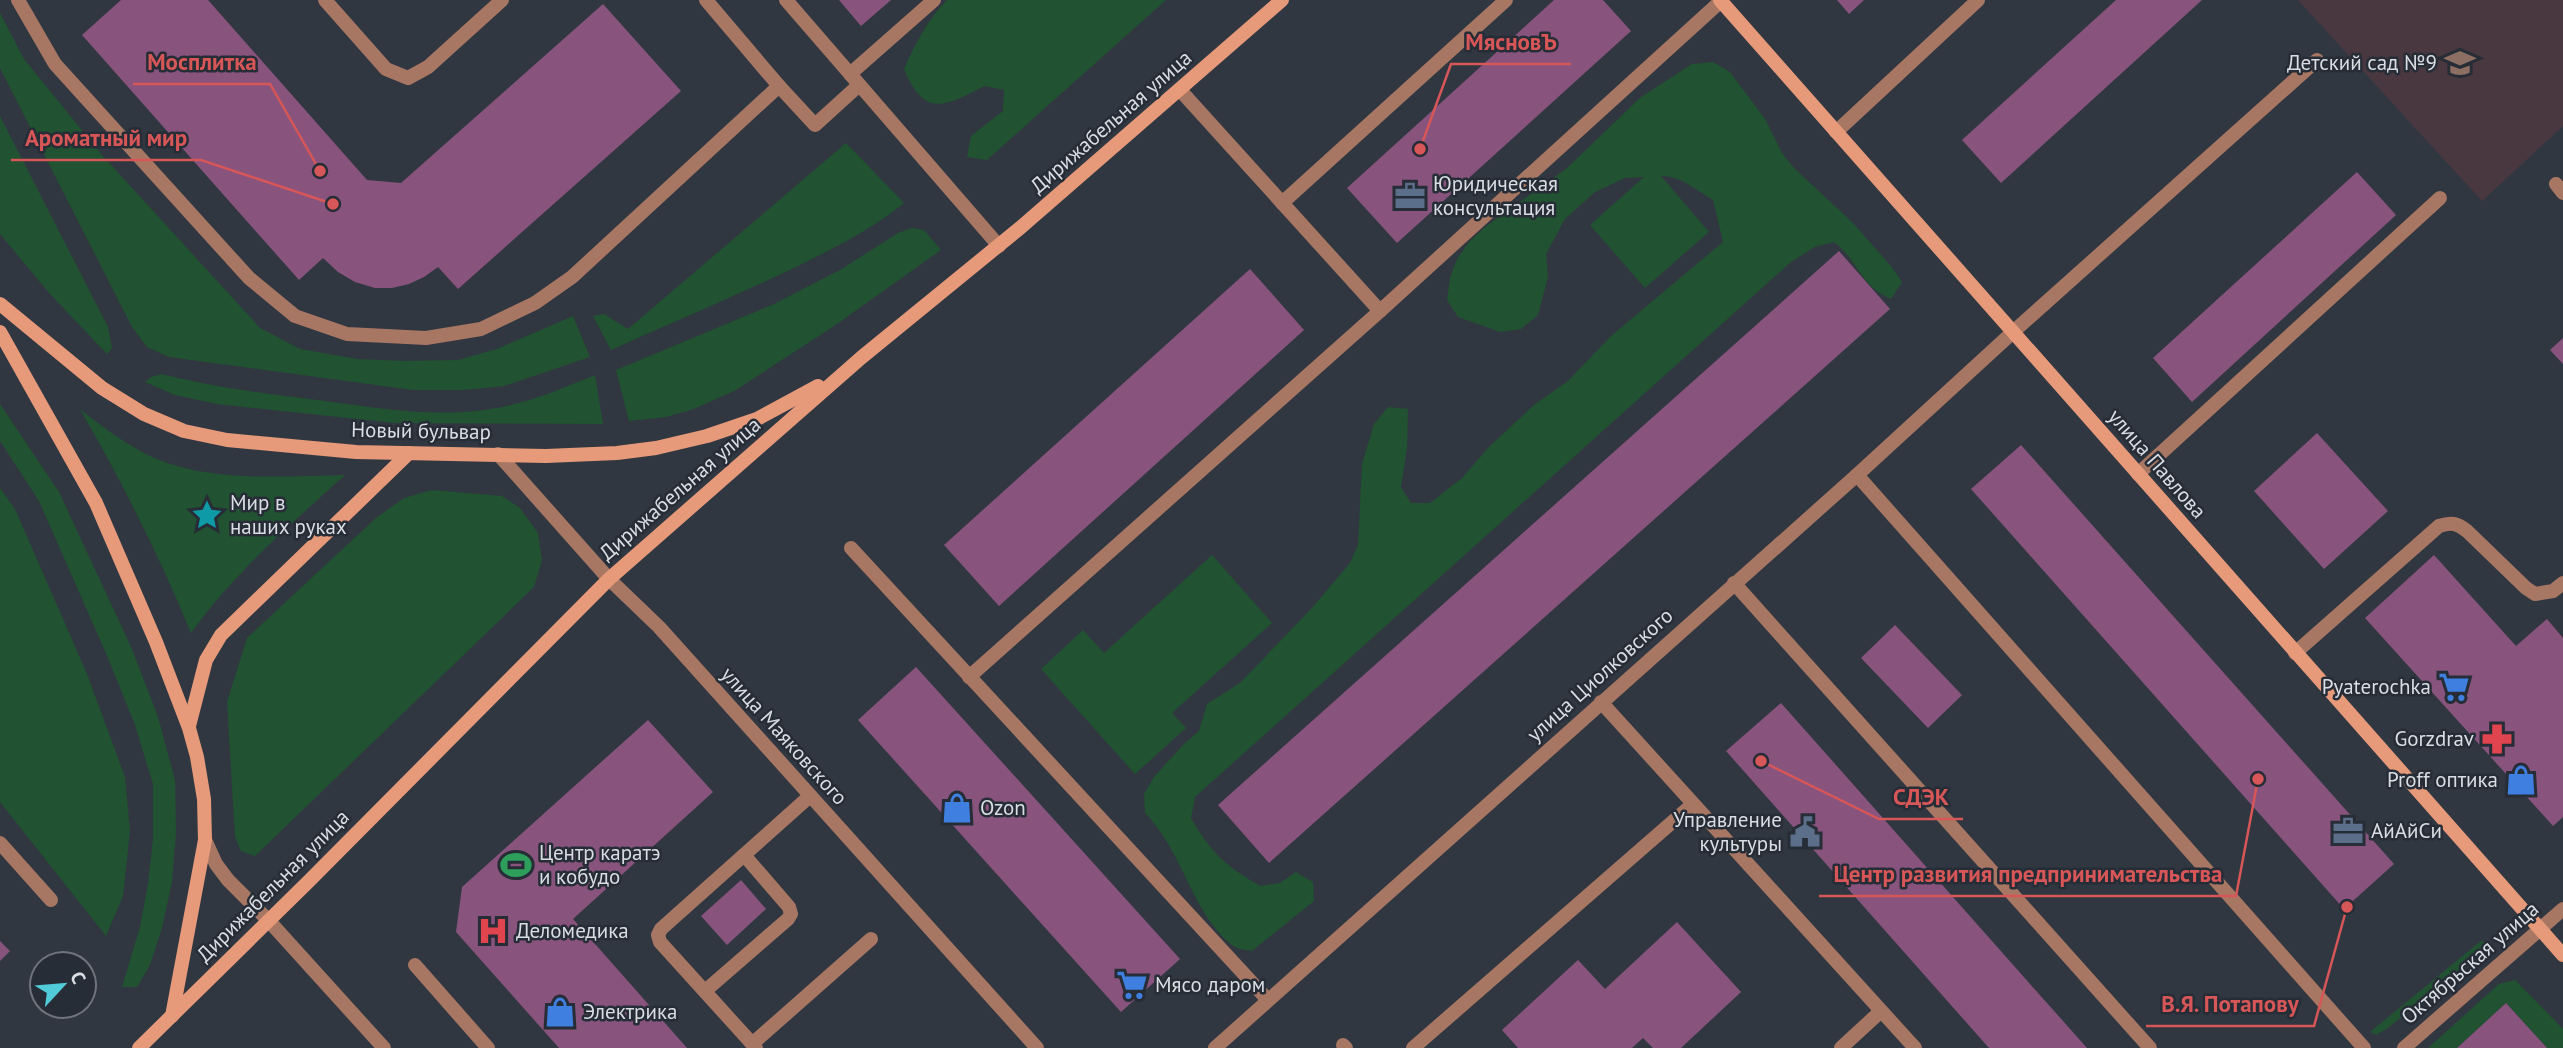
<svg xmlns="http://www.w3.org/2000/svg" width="2563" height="1048" viewBox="0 0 2563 1048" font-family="'PT Sans',sans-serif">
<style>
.education{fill:#4a3841}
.green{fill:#215231}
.building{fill:#88547d}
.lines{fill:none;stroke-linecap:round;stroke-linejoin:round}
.service{stroke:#a77763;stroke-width:14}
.tertiary{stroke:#a77763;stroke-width:14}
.secondary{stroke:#e69a7a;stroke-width:14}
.labels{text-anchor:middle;stroke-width:5;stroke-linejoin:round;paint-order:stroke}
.poi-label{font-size:21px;fill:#dadee4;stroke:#272d36;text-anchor:start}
.street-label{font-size:21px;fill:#dadee4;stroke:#272d36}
.leader{fill:none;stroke:#d75657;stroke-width:2.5}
.callout-dot{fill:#d75657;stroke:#272d36;stroke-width:2.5}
.callout-label{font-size:23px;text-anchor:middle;font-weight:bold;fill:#d75657;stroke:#272d36;stroke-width:5;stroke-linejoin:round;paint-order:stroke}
</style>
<rect width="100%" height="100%" fill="#313741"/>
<path class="education" d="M2298,0H2563V126L2482,201Z"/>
<g class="green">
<path d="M947,0H1166L987,160L967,157L971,136L1003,111L1004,90L985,86C945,106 925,119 904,69C915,44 928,19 947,0Z"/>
<path d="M0,13L24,59L102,155L260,328L300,349L357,359L405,361L458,360L497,349L573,316L590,357L504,386L464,390H413L169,357L147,347L132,327L0,68Z"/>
<path d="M1713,62L1730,72L1765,119L1782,153L1794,168L1852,222L1891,266L1902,282L1891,299C1885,296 1877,292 1872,287C1856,271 1853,257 1834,242L1815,247L1791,262L1195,797L1191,818C1211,853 1226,866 1260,886L1280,883L1296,872L1313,882L1314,901L1252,951C1246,950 1237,949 1232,945C1192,914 1183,851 1145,813L1144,794L1154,777L1183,745L1199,731L1207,704L1240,683L1311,609L1350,563L1358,545L1362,464L1374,424L1388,407L1408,409L1407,448L1401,487L1411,503H1430L1462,478L1489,447L1534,405L1568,381L1611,336L1723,242L1713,200C1698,191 1679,175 1661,176L1709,232L1645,288L1590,225L1644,177L1625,178L1595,192L1565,219L1546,254L1548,277L1538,315L1521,329L1500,332L1458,317L1447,300L1450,278L1457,259L1469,242L1485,227L1567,168L1641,97L1692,64Z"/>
<path d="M0,116L108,327L112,348L107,354L50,294L0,234Z"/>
<path d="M846,143L904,203C873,229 834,248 798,266C736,296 673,322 611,350L593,316L604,314L628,329Z"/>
<path d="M912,228L924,230L941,250L837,324L736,390L694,409L666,417L629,421L616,370L774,304L840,270L898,233Z"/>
<path d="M162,374C215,388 271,394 325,401C377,408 431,417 484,410C523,405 559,390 595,375L603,424L395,423L217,404L175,395L145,382L151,377Z"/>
<path d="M0,404L59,492L132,649L158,717L175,780L176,833L172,882L162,928L150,965L137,987H122L140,927L148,884L153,839V784L135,725L108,658L39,501L0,441Z"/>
<path d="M80,409C100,425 120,440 142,452C203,484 278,476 345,475C290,525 235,572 191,633C159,555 122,482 80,409Z"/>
<path d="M0,488L15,509L87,674L125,777L130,831L123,896L106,936L0,802Z"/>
<path d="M432,490L502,496L520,508L538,533L542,560L534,587L255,856L241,851L235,837L227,702L247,638L376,518L404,498Z"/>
<path d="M1212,555L1272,623L1172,713L1186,728L1135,774L1041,669L1083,630L1104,653Z"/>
<path d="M2482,940L2487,946L2482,951L2388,1028L2376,1035L2370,1032Z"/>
<path d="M2515,980L2563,1029V1048H2547L2506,1003L2457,1048H2428L2499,984Z"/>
</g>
<g class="building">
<path d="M121,0H208L367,180L401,183L603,4L681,91L458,289L438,267L424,277L409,284L392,288H375L355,282L338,272L323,258L299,280L82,35Z"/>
<path d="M839,0H891L861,26Z"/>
<path d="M1554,0H1603L1631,31L1397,243L1347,188Z"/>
<path d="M1837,0H1864L1849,14Z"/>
<path d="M2116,0H2202L2001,183L1962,140Z"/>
<path d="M2357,172L2396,215L2192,402L2153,358Z"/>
<path d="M1839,251L1890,309L1269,863L1218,805Z"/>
<path d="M1250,269L1304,330L999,606L944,545Z"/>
<path d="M2563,338V364L2550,350Z"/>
<path d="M2317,433L2388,511L2324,569L2254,491Z"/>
<path d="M2021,445L2394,864L2344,909L1971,489Z"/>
<path d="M2434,555L2516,646L2547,619L2563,638V817L2553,826L2365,618Z"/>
<path d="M1895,625L1962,695L1928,728L1861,658Z"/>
<path d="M916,667L1180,959L1121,1012L858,720Z"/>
<path d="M1781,703L2007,958L2087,1048H1989L1726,751Z"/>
<path d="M648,720L713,792L573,919L687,1048H559L456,932L462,887Z"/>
<path d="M741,880L766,909L727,945L701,916Z"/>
<path d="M1677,922L1741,992L1681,1048H1653L1643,1038L1632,1048H1518L1502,1030L1578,960L1605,989Z"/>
<path d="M0,941L10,951L0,961Z"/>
<path d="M2506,1003L2547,1048H2457Z"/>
</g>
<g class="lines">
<g class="service">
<path d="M18,0L55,64L249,278L295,316L347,334L426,338L481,329L535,303L572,277L779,86L815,125L859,85"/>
<path d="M325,0L386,69L408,78L428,67L502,0"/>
<path d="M706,0L779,86"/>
<path d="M786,0L999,246"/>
<path d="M850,74L934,0"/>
<path d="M1180,90L1380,311"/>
<path d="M1836,132L1978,0"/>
<path d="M2556,184L2563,193"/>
<path d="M1282,203L1506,0"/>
<path d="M2013,332L2317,60"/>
<path d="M2138,474L2440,198"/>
<path d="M1857,475L2364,1048"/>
<path d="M851,548L1268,1000"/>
<path d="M1734,583L2150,1048"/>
<path d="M2295,653L2439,526C2451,522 2457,523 2467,531L2526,588L2535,594L2553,591L2563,583"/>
<path d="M969,677L1380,311L1721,1"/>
<path d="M1601,702L1915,1048"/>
<path d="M0,843L51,900"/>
<path d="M415,965L488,1048"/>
<path d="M705,991L788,919L791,914L789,907L744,855"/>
<path d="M752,1044L871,939"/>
<path d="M1343,1045L1346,1048"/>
<path d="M756,1048L660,942L658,935L661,929L810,796"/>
<path d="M1413,1048L1693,804"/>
<path d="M1841,1048L1881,1011"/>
</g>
<g class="tertiary">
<path d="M498,454L609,579L659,627L1037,1048"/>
<path d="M205,840L216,864L228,880L269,921L384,1048"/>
<path d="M1215,1048L1857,475L2013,332"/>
<path d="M2404,1048L2563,909"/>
</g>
<g class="secondary">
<path d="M1720,0L2563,955"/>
<path d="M0,304L102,388L144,414L184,431L227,440L356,452L546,456L617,453L656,448L707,436L757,419L818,386"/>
<path d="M0,332L96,503L156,642L189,728L197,757L204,799L205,840L172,1016"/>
<path d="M189,726L206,660L221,635L409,453"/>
<path d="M139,1048L309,881L609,579L862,357L1020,228L1282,0"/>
</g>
</g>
<defs>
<g id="school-bare" transform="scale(2.415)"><path d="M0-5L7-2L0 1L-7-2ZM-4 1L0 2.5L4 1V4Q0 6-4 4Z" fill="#8d6e63" stroke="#272d36" stroke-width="2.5" paint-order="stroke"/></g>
<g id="office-bare" transform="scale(2.415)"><path d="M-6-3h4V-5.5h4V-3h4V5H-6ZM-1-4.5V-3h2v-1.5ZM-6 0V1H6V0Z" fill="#5c6f8a" stroke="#272d36" stroke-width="2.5" paint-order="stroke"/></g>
<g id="sight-bare" transform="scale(2.415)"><path d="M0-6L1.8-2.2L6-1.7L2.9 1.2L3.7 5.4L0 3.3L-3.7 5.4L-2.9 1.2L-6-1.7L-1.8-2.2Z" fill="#0f9aa8" stroke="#272d36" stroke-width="2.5" paint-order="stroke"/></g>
<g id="supermarket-bare" transform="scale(2.415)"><path d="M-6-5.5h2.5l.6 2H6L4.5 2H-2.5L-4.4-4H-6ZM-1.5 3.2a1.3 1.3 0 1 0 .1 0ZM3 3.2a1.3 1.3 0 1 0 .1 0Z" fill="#3f7fe0" stroke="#272d36" stroke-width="2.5" paint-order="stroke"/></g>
<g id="pharmacy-bare" transform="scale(2.415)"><path d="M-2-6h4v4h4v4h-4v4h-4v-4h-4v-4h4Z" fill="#e0444e" stroke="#272d36" stroke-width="2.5" paint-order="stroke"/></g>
<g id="shop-bare" transform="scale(2.415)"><path d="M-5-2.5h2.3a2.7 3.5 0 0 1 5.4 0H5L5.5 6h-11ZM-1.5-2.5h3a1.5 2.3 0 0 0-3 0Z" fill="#3f7fe0" stroke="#272d36" stroke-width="2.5" paint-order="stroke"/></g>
<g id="civic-bare" transform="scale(2.415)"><path d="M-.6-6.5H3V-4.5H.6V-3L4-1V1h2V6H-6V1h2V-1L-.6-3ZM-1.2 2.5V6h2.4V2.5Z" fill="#5c6f8a" stroke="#272d36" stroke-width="2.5" paint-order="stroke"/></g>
<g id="stadium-bare" transform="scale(2.415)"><path d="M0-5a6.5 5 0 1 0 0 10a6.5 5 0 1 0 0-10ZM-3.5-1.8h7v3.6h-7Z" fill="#2e9e5b" stroke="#272d36" stroke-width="2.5" paint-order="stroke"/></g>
<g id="hospital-bare" transform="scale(2.415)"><path d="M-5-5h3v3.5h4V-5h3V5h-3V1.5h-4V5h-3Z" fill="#e0444e" stroke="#272d36" stroke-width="2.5" paint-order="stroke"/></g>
</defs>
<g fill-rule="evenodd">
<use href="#school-bare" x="2460" y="63"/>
<use href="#office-bare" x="1410" y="196"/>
<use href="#sight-bare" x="207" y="515"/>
<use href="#supermarket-bare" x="2454" y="687"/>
<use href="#pharmacy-bare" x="2497" y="739"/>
<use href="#shop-bare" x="2521" y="780"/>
<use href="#shop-bare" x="957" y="808"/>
<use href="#office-bare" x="2348" y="831"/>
<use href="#civic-bare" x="1805" y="832"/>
<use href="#stadium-bare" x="516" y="865"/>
<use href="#hospital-bare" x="493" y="931"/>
<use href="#supermarket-bare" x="1132" y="985"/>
<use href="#shop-bare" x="560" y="1012"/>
</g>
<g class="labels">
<g class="poi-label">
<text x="2437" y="70" text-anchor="end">Детский сад №9</text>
<text x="1433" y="191">Юридическая<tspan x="1433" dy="24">консультация</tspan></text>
<text x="230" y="510">Мир в<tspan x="230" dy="24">наших руках</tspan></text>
<text x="2431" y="694" text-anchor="end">Pyaterochka</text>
<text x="2474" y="746" text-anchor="end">Gorzdrav</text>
<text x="2498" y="787" text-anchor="end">Proff оптика</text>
<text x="980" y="815">Ozon</text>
<text x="1782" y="827" text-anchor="end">Управление<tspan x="1782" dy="24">культуры</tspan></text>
<text x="2371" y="838">АйАйСи</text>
<text x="539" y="860">Центр каратэ<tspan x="539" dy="24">и кобудо</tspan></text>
<text x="516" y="938">Деломедика</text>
<text x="1155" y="992">Мясо даром</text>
<text x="583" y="1019">Электрика</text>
</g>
<g class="street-label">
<text transform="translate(1111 122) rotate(-41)" y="7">Дирижабельная улица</text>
<text transform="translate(421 431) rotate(1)" y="7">Новый бульвар</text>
<text transform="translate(2157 464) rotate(49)" y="7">улица Павлова</text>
<text transform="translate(680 489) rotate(-41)" y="7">Дирижабельная улица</text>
<text transform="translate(1600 675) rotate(-42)" y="7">улица Циолковского</text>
<text transform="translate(784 736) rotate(48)" y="7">улица Маяковского</text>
<text transform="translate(273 886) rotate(-45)" y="7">Дирижабельная улица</text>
<text transform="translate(2470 963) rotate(-41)" y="7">Октябрьская улица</text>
</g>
</g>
<path class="leader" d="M1420 149L1451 64H1571M320 171L270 84H133M333 204L201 160H11M1761 761L1879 819H1963M2258 779L2236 896H1819M2347 907L2314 1026H2146"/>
<g class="callout-dot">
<circle cx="1420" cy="149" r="7"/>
<circle cx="320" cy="171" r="7"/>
<circle cx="333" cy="204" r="7"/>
<circle cx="1761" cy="761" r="7"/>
<circle cx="2258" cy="779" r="7"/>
<circle cx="2347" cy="907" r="7"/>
</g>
<g class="callout-label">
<text x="1511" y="50">МясновЪ</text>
<text x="202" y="70">Мосплитка</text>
<text x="106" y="146">Ароматный мир</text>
<text x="1921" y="805">СДЭК</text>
<text x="2028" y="882">Центр развития предпринимательства</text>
<text x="2230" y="1012">В.Я. Потапову</text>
</g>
<g transform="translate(63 985) rotate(64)"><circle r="33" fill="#272d36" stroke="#6f747c" stroke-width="2"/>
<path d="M0-5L12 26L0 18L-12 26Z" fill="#52cbd8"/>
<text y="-10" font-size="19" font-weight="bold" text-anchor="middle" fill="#dadee4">С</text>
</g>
</svg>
